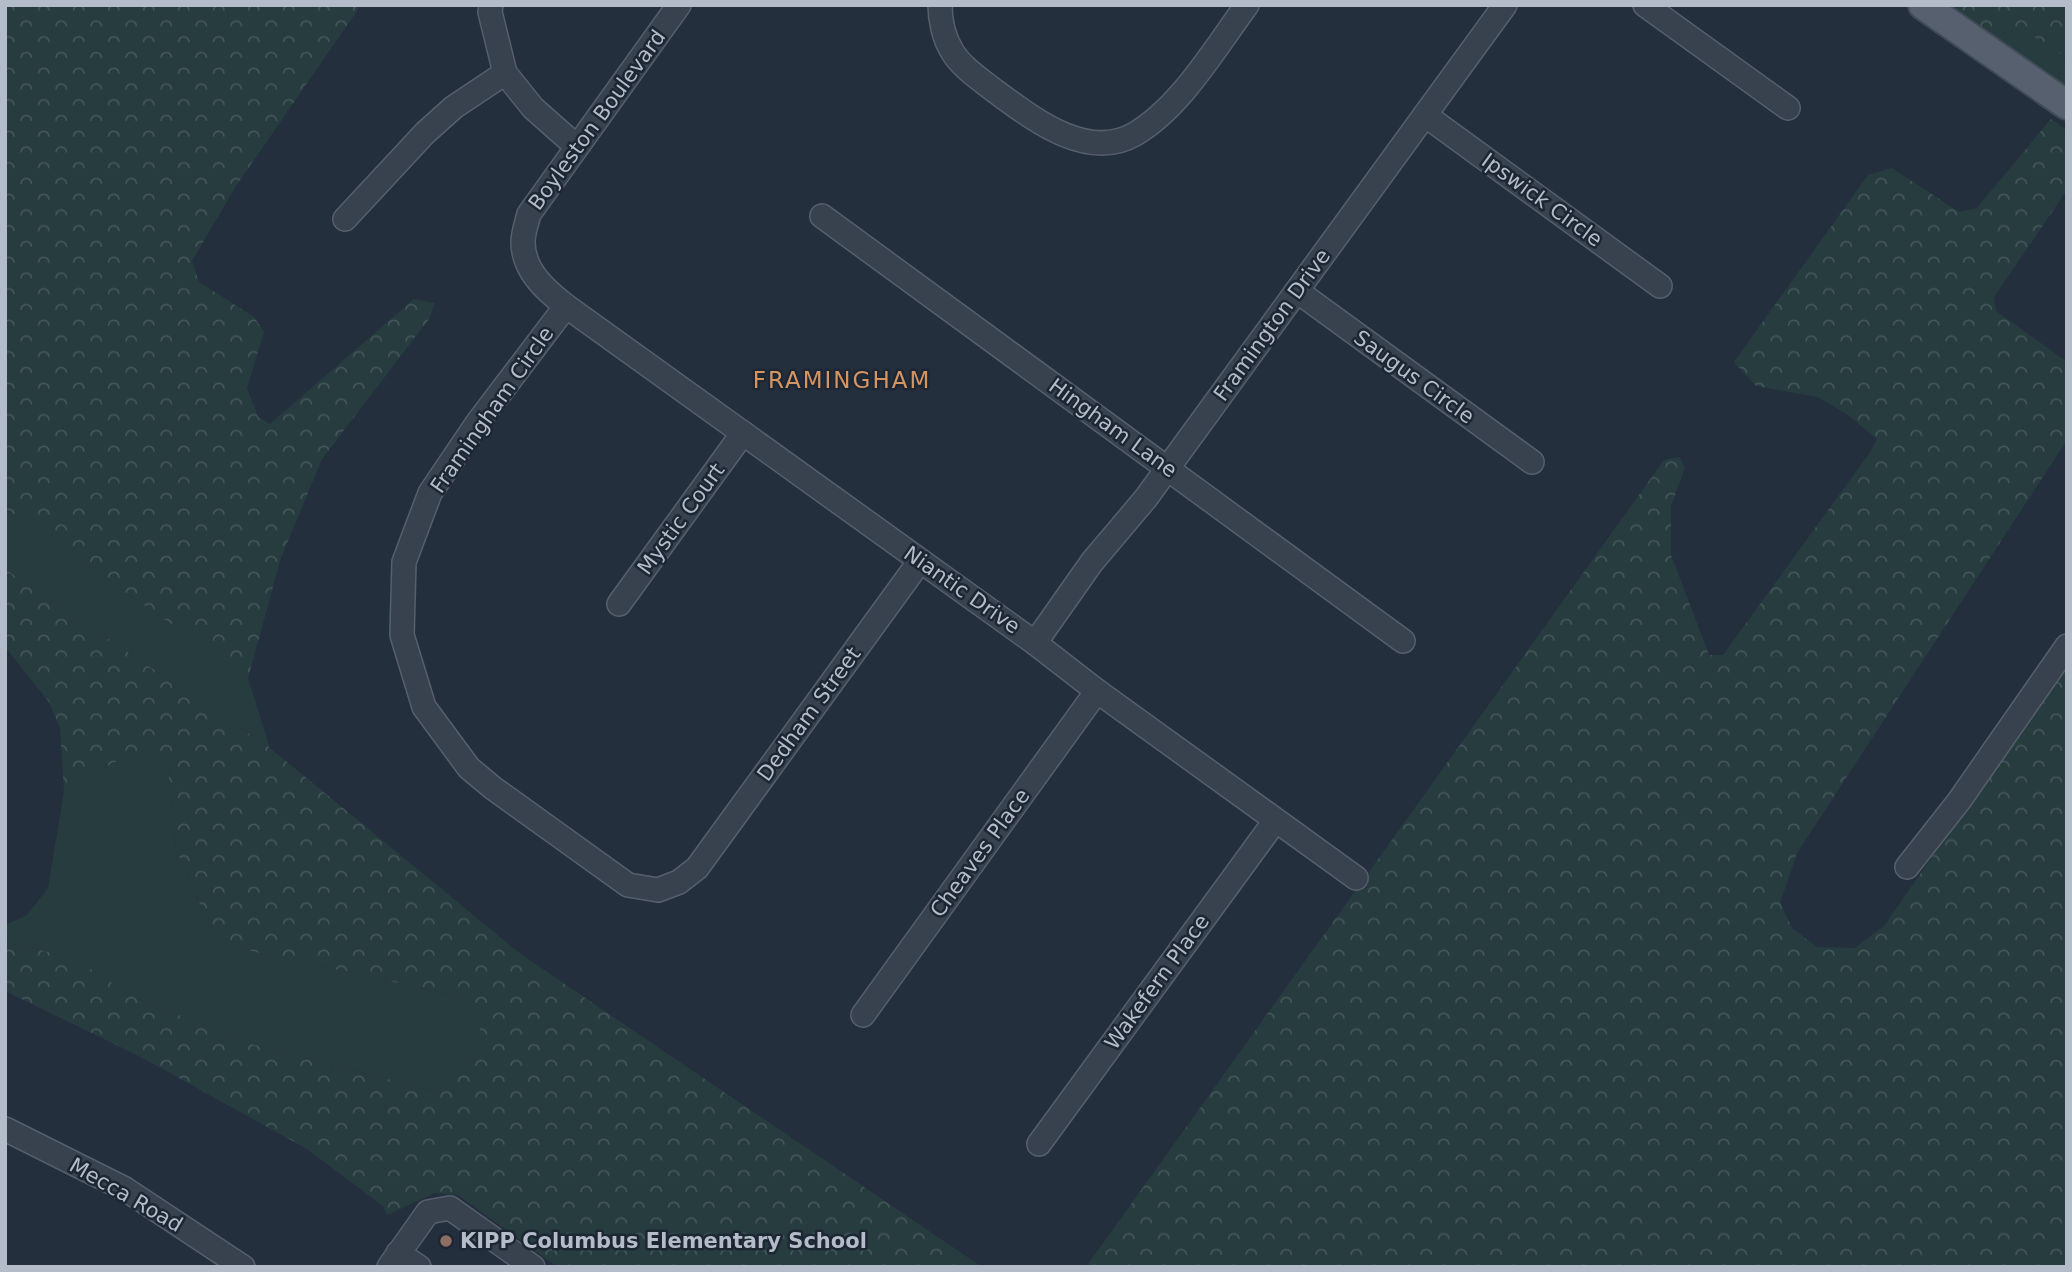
<svg xmlns="http://www.w3.org/2000/svg" width="2072" height="1272" viewBox="0 0 2072 1272" font-family="'DejaVu Sans',sans-serif">
<style>
.grass{fill:#263c3f}
.forest{fill:url(#forest-crowns)}
.lines{fill:none;stroke-linecap:round;stroke-linejoin:round}
.minor-casing{stroke:#565f6c;stroke-width:26}
.major-casing{stroke:#414a57;stroke-width:32}
.minor{stroke:#38414e;stroke-width:23}
.major{stroke:#56606e;stroke-width:28}
.education-dot{fill:#8d6e63;stroke:#1d2633;stroke-width:2.5}
.labels{text-anchor:middle;stroke-width:5;stroke-linejoin:round;paint-order:stroke}
.street-label{font-size:21px;fill:#b4bcc9;stroke:#1d2633}
.poi-label{font-size:21px;font-weight:bold;fill:#b4bcc9;stroke:#1d2633;text-anchor:start}
.neighbourhood-label{font-size:23px;letter-spacing:2px;fill:#d59563;stroke:#1d2633}
</style>
<defs>
<pattern id="forest-crowns" width="20" height="18" patternUnits="userSpaceOnUse" patternTransform="scale(1.75)"><rect width="20" height="18" fill="#263c3f"/><path d="M2 6a3 3 0 1 1 6 0M12 15a3 3 0 1 1 6 0" fill="none" stroke="#435659"/></pattern>
</defs>
<rect width="100%" height="100%" fill="#242f3e"/>
<g class="grass">
<path d="M1980,32L2033,35L2067,58V93Z"/>
<path d="M5,508L248,678L270,748L5,569Z"/>
<path d="M124,757L154,759L168,770L176,849L208,923L237,948L467,998L480,1007V1030L453,1084L434,1091L248,1043L134,997L74,958L5,942V925L27,915L48,888L64,791Z"/>
</g>
<g class="forest">
<path d="M5,5H361L236,186L192,261L199,282L254,317L264,332L247,388L258,417L270,424L414,299L435,303L429,319L322,459L281,558L248,678L5,508Z"/>
<path d="M1956,5H2067V58L2033,36L1980,32L1957,16Z"/>
<path d="M2051,119L2067,130V190L1994,297L1996,311L2067,362V440L1797,853L1780,903L1792,928L1817,947L1855,948L1884,926L2067,663V1267H1086L1664,460L1679,457L1685,468L1671,506V555L1709,655H1723L1871,451L1877,439L1848,415L1818,397L1756,386L1734,362L1868,175L1892,168L1959,212L1977,208Z"/>
<path d="M5,569L270,748L522,955L982,1267H557L458,1195L435,1193L387,1215L383,1206L307,1149L141,1057L5,991V942L74,958L134,997L248,1043L434,1091L453,1084L480,1030V1007L467,998L237,948L208,923L176,849L168,770L154,759L124,757L64,791L60,728L49,702L5,647Z"/>
</g>
<g class="lines">
<g class="minor-casing">
<g id="minor">
<path d="M491,5L490,12L505,73L533,108L576,146"/>
<path d="M679,5L529,214C527,222 523,233 523,242C523,270 545,290 566,306L1035,643L1097,691L1356,878"/>
<path d="M940,5C940,20 944,38 952,51C961,67 981,80 995,91C1032,118 1087,162 1135,134C1181,107 1215,48 1247,5"/>
<path d="M1645,5L1788,108"/>
<path d="M1425,115L1660,286"/>
<path d="M822,216L1403,641"/>
<path d="M345,219L425,133L454,107L505,73"/>
<path d="M1297,291L1532,462"/>
<path d="M566,306L478,422L430,493L404,562L402,635L424,707L469,768L493,788L628,885L658,890L679,882L697,868L920,561"/>
<path d="M619,604L743,433"/>
<path d="M1035,643L1092,562L1146,498L1505,5"/>
<path d="M1907,867L1959,801L2067,646"/>
<path d="M863,1015L1097,691"/>
<path d="M5,1129L125,1189L243,1267"/>
<path d="M1039,1144L1275,821"/>
<path d="M398,1253L419,1267"/>
<path d="M389,1267L428,1212L450,1208L533,1267"/>
</g>
</g>
<g class="major-casing">
<path id="major" d="M1923,5L2067,105"/>
</g>
<use href="#minor" class="minor"/>
<use href="#major" class="major"/>
</g>
<circle class="education-dot" cx="446" cy="1241" r="7"/>
<g class="labels">
<g class="street-label">
<text transform="translate(597 120) rotate(-54)" y="7">Boyleston Boulevard</text>
<text transform="translate(1542 200) rotate(36)" y="7">Ipswick Circle</text>
<text transform="translate(1272 325) rotate(-54)" y="7">Framington Drive</text>
<text transform="translate(1414 377) rotate(36)" y="7">Saugus Circle</text>
<text transform="translate(492 410) rotate(-55)" y="7">Framingham Circle</text>
<text transform="translate(1113 428) rotate(36)" y="7">Hingham Lane</text>
<text transform="translate(681 519) rotate(-54)" y="7">Mystic Court</text>
<text transform="translate(962 590) rotate(35)" y="7">Niantic Drive</text>
<text transform="translate(809 714) rotate(-54)" y="7">Dedham Street</text>
<text transform="translate(980 853) rotate(-54)" y="7">Cheaves Place</text>
<text transform="translate(1157 982) rotate(-54)" y="7">Wakefern Place</text>
<text transform="translate(126 1195) rotate(30)" y="7">Mecca Road</text>
</g>
<g class="poi-label">
<text x="460" y="1248">KIPP Columbus Elementary School</text>
</g>
<g class="neighbourhood-label">
<text x="842" y="388">FRAMINGHAM</text>
</g>
</g>
<rect width="2072" height="1272" fill="none" stroke="#b4bcc9" stroke-width="14"/>
</svg>
